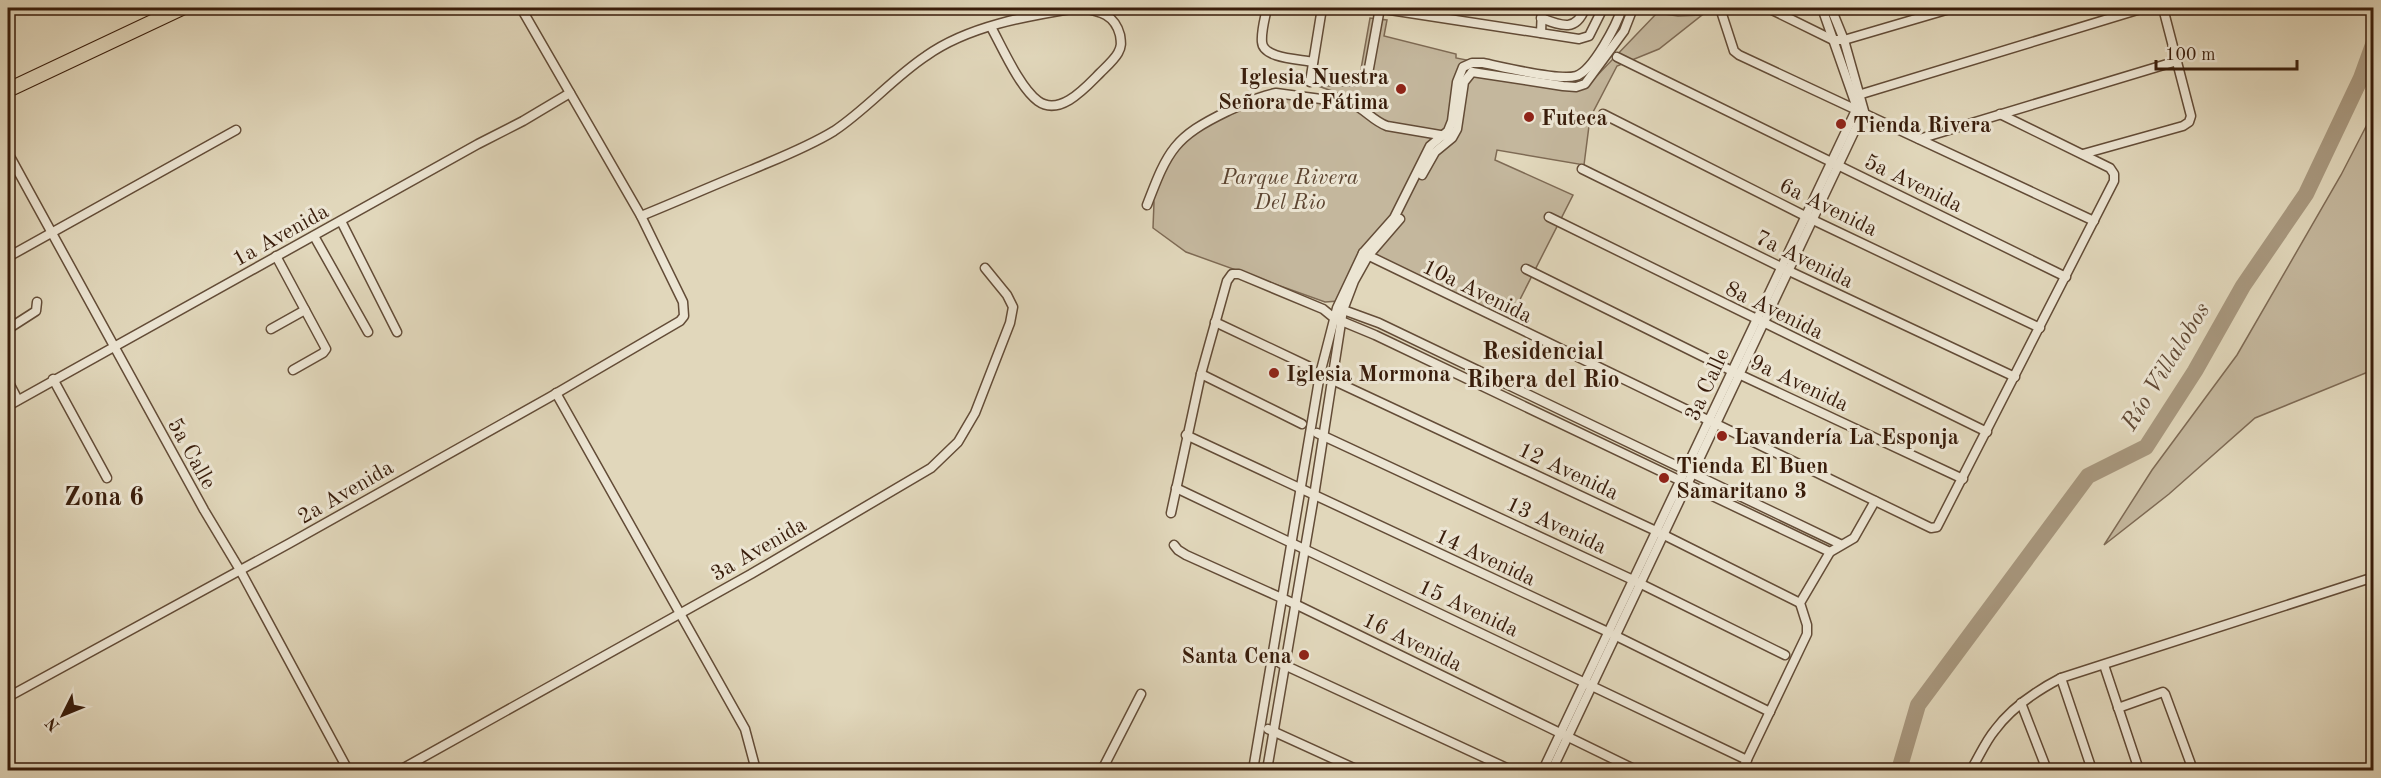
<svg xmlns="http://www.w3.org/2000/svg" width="2381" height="778" viewBox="0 0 2381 778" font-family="'Old Standard TT',serif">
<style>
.green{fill:#c4b79d;stroke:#7e6a54;stroke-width:1.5}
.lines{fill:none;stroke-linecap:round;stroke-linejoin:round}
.river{stroke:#a8987f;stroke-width:16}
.minor-casing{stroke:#634c37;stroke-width:11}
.primary-casing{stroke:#391d0b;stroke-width:16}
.minor{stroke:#ece5d3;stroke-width:8}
.primary{stroke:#e1d7bb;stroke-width:14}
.poi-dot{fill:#8f2418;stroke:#ece5d3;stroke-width:2}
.labels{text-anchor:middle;stroke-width:6;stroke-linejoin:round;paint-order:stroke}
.poi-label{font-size:22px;font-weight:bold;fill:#391d0b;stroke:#ece5d3;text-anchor:start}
.park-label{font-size:22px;font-style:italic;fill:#5c4430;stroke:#ece5d3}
.street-label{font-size:22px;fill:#391d0b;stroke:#ece5d3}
.neighbourhood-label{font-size:24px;font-weight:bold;fill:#391d0b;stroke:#ece5d3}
.water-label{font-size:24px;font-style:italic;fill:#604834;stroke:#ece5d3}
.quarter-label{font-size:26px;font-weight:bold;fill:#391d0b;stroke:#ece5d3}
</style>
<rect width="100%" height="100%" fill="#e1d7bb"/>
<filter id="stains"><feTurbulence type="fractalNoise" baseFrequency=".00333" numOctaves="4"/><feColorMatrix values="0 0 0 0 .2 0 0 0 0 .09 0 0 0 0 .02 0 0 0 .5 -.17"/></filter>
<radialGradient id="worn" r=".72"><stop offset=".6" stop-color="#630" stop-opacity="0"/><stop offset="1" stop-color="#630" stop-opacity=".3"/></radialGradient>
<g class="green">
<path d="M1657,13L1678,16L1702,15L1659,49L1617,66L1590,118L1584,165L1497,150L1495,160L1573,195L1507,325L1363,250L1339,301L1325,302L1186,252L1153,228L1154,202L1150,190L1163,175L1173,149L1205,122L1245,103L1281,94L1339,101L1363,110L1346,96L1318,86H1358L1370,18L1387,20L1384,36L1456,54V58L1589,84Z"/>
<path d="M2373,113V370L2255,418L2169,494L2104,545L2152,470L2237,355L2341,175Z"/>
</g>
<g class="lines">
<path class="river" d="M1899,770L1918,705L2088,476L2146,447L2195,371L2243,286L2306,194L2361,78L2374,42"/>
<g class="minor-casing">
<g id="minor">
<path d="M1267,8C1265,18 1261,31 1262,42C1263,59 1300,59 1313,62"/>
<path d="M1377,8L1579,39L1589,36L1603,8"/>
<path d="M1720,8L1734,51L1739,55L2094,221"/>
<path d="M1768,8L1833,40H1844L1953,8"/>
<path d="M1541,18C1562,26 1576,32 1585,8"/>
<path d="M991,27C1002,47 1020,88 1038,101C1060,117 1086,87 1100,73C1106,67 1114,60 1118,53C1122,46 1121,42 1120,35C1115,15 1100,11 1082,8"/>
<path d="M1541,33L1542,8"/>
<path d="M1617,57L2066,277"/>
<path d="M1472,72L1563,86L1576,87L1585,84L1624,31L1633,8"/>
<path d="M1367,79L1380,8"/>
<path d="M1310,82L1322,8"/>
<path d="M1855,96L2144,8"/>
<path d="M1603,114L1813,220L2040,328"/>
<path d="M1919,139L2177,61"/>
<path d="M8,153L204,510L240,570L348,770"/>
<path d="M2083,154L2183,126L2189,122L2191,116L2163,8"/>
<path d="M1582,169L1789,271L2015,377"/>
<path d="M1422,175L1435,152L1452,138L1457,129L1464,82L1472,72"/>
<path d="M1147,205C1168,150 1174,137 1228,111C1244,104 1258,96 1276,93L1351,103C1365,109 1373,121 1387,126L1446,136"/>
<path d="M641,216C678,201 714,185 751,170C779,158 808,147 834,131C867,109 893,78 926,56C968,26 1027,16 1077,8"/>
<path d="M1549,217L1987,432"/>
<path d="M341,221L397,332"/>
<path d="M314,236L368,332"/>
<path d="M1363,253L1931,528L1937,527L2114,181V174L2110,168L2000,114"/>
<path d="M276,256L326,349L323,353L293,370"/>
<path d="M8,257L236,130"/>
<path d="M1526,269L1732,371L1963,479"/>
<path d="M1338,308L1379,323L1840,544"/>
<path d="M1215,322L1308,366"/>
<path d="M8,329L36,311L37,302"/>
<path d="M271,329L305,310"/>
<path d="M1201,374L1302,424"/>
<path d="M1326,377L1656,531L1800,603"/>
<path d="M53,379L107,478"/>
<path d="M8,381L18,400"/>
<path d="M556,393L745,729L756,770"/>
<path d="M8,406L478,144L523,121L570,93"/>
<path d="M1317,433L1633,580L1785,655"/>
<path d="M1186,435L1608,632L1770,712"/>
<path d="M1176,488L1747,760"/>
<path d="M1171,513L1201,374L1227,281L1232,274H1239L1323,309L1334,318L1375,335L1830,552"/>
<path d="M1174,545L1178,550L1186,555L1295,604L1636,770"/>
<path d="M1280,663L1511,770"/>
<path d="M2104,665L2139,770"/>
<path d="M2061,678L2092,770"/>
<path d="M8,697L290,543L550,397L680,321L684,316L683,302L641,216L521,8"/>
<path d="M2021,703L2047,770"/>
<path d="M2118,708L2163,692L2165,694L2193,770"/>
<path d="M1268,729L1358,770"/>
<path d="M400,770L751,574L931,468L958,442L975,413L1010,323L1013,307L1007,295L985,268"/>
<path d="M1102,770L1141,694"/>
<path d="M1253,770L1320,374L1337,308L1363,253L1394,218L1430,146L1448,131L1452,121L1457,82L1463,67L1472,63H1483C1503,67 1558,81 1576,76C1593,71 1617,24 1622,8"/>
<path d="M1267,770L1314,496L1343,310L1354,281L1368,256L1400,219"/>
<path d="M1543,770L1857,108L1822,8"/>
<path d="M1552,770L1864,111L1844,40L1831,8"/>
<path d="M1742,770L1807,634V625L1800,603L1830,552L1854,538L1875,501"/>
<path d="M1971,770C1979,757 1985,742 1995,730C2012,707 2036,691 2061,678L2374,577"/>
</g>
</g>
<g class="primary-casing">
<path id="primary" d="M8,90L182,8"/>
</g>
<use href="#minor" class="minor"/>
<use href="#primary" class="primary"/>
</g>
<g class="poi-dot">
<circle cx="1401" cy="89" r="6"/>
<circle cx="1529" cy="117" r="6"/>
<circle cx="1841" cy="124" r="6"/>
<circle cx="1274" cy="373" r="6"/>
<circle cx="1722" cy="436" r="6"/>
<circle cx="1664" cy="478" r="6"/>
<circle cx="1304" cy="655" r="6"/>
</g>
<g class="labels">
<g class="poi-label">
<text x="1389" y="84" text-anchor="end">Iglesia Nuestra<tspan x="1389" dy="25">Señora de Fátima</tspan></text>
<text x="1541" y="125">Futeca</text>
<text x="1853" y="132">Tienda Rivera</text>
<text x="1286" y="381">Iglesia Mormona</text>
<text x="1734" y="444">Lavandería La Esponja</text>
<text x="1676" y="473">Tienda El Buen<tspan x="1676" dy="25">Samaritano 3</tspan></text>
<text x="1292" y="663" text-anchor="end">Santa Cena</text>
</g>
<g class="park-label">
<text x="1290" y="184">Parque Rivera<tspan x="1290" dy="25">Del Rio</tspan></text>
</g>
<g class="street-label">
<text transform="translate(1914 182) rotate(26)" y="8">5a Avenida</text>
<text transform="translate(1829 206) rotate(26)" y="8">6a Avenida</text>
<text transform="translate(280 234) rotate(-29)" y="8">1a Avenida</text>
<text transform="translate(1805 258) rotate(26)" y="8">7a Avenida</text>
<text transform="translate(1478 290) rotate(26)" y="8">10a Avenida</text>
<text transform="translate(1775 309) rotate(26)" y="8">8a Avenida</text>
<text transform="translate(1800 382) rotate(25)" y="8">9a Avenida</text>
<text transform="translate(1706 384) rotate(-65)" y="8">3a Calle</text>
<text transform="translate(193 453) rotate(61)" y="8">5a Calle</text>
<text transform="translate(1569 470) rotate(25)" y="8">12 Avenida</text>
<text transform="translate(345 491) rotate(-30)" y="8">2a Avenida</text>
<text transform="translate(1557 524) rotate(25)" y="8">13 Avenida</text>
<text transform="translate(758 548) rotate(-30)" y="8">3a Avenida</text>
<text transform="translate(1486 556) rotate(25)" y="8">14 Avenida</text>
<text transform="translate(1469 607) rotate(25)" y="8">15 Avenida</text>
<text transform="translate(1413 641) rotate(26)" y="8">16 Avenida</text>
</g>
<g class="neighbourhood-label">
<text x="1543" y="359">Residencial<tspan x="1543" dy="28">Ribera del Rio</tspan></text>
</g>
<g class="water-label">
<text transform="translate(2165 366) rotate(-58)" y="8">Río Villalobos</text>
</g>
<g class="quarter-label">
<text x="104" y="505">Zona 6</text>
</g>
</g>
<rect width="2381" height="778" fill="none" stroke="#e1d7bb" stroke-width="30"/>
<rect x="9" y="9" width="2363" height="760" fill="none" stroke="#391d0b" stroke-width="3"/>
<rect x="15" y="15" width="2351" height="748" fill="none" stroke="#391d0b" stroke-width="1.5"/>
<g transform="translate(63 715) rotate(227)" stroke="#ece5d3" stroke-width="4.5" paint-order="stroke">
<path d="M0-4.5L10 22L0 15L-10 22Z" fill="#391d0b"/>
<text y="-9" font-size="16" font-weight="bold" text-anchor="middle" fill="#391d0b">N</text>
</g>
<path d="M2156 60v9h141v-9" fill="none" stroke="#391d0b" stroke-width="3"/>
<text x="2165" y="60" font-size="18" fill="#391d0b" stroke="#ece5d3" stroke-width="4.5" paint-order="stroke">100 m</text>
<rect width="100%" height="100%" filter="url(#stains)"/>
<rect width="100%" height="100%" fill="url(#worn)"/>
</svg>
